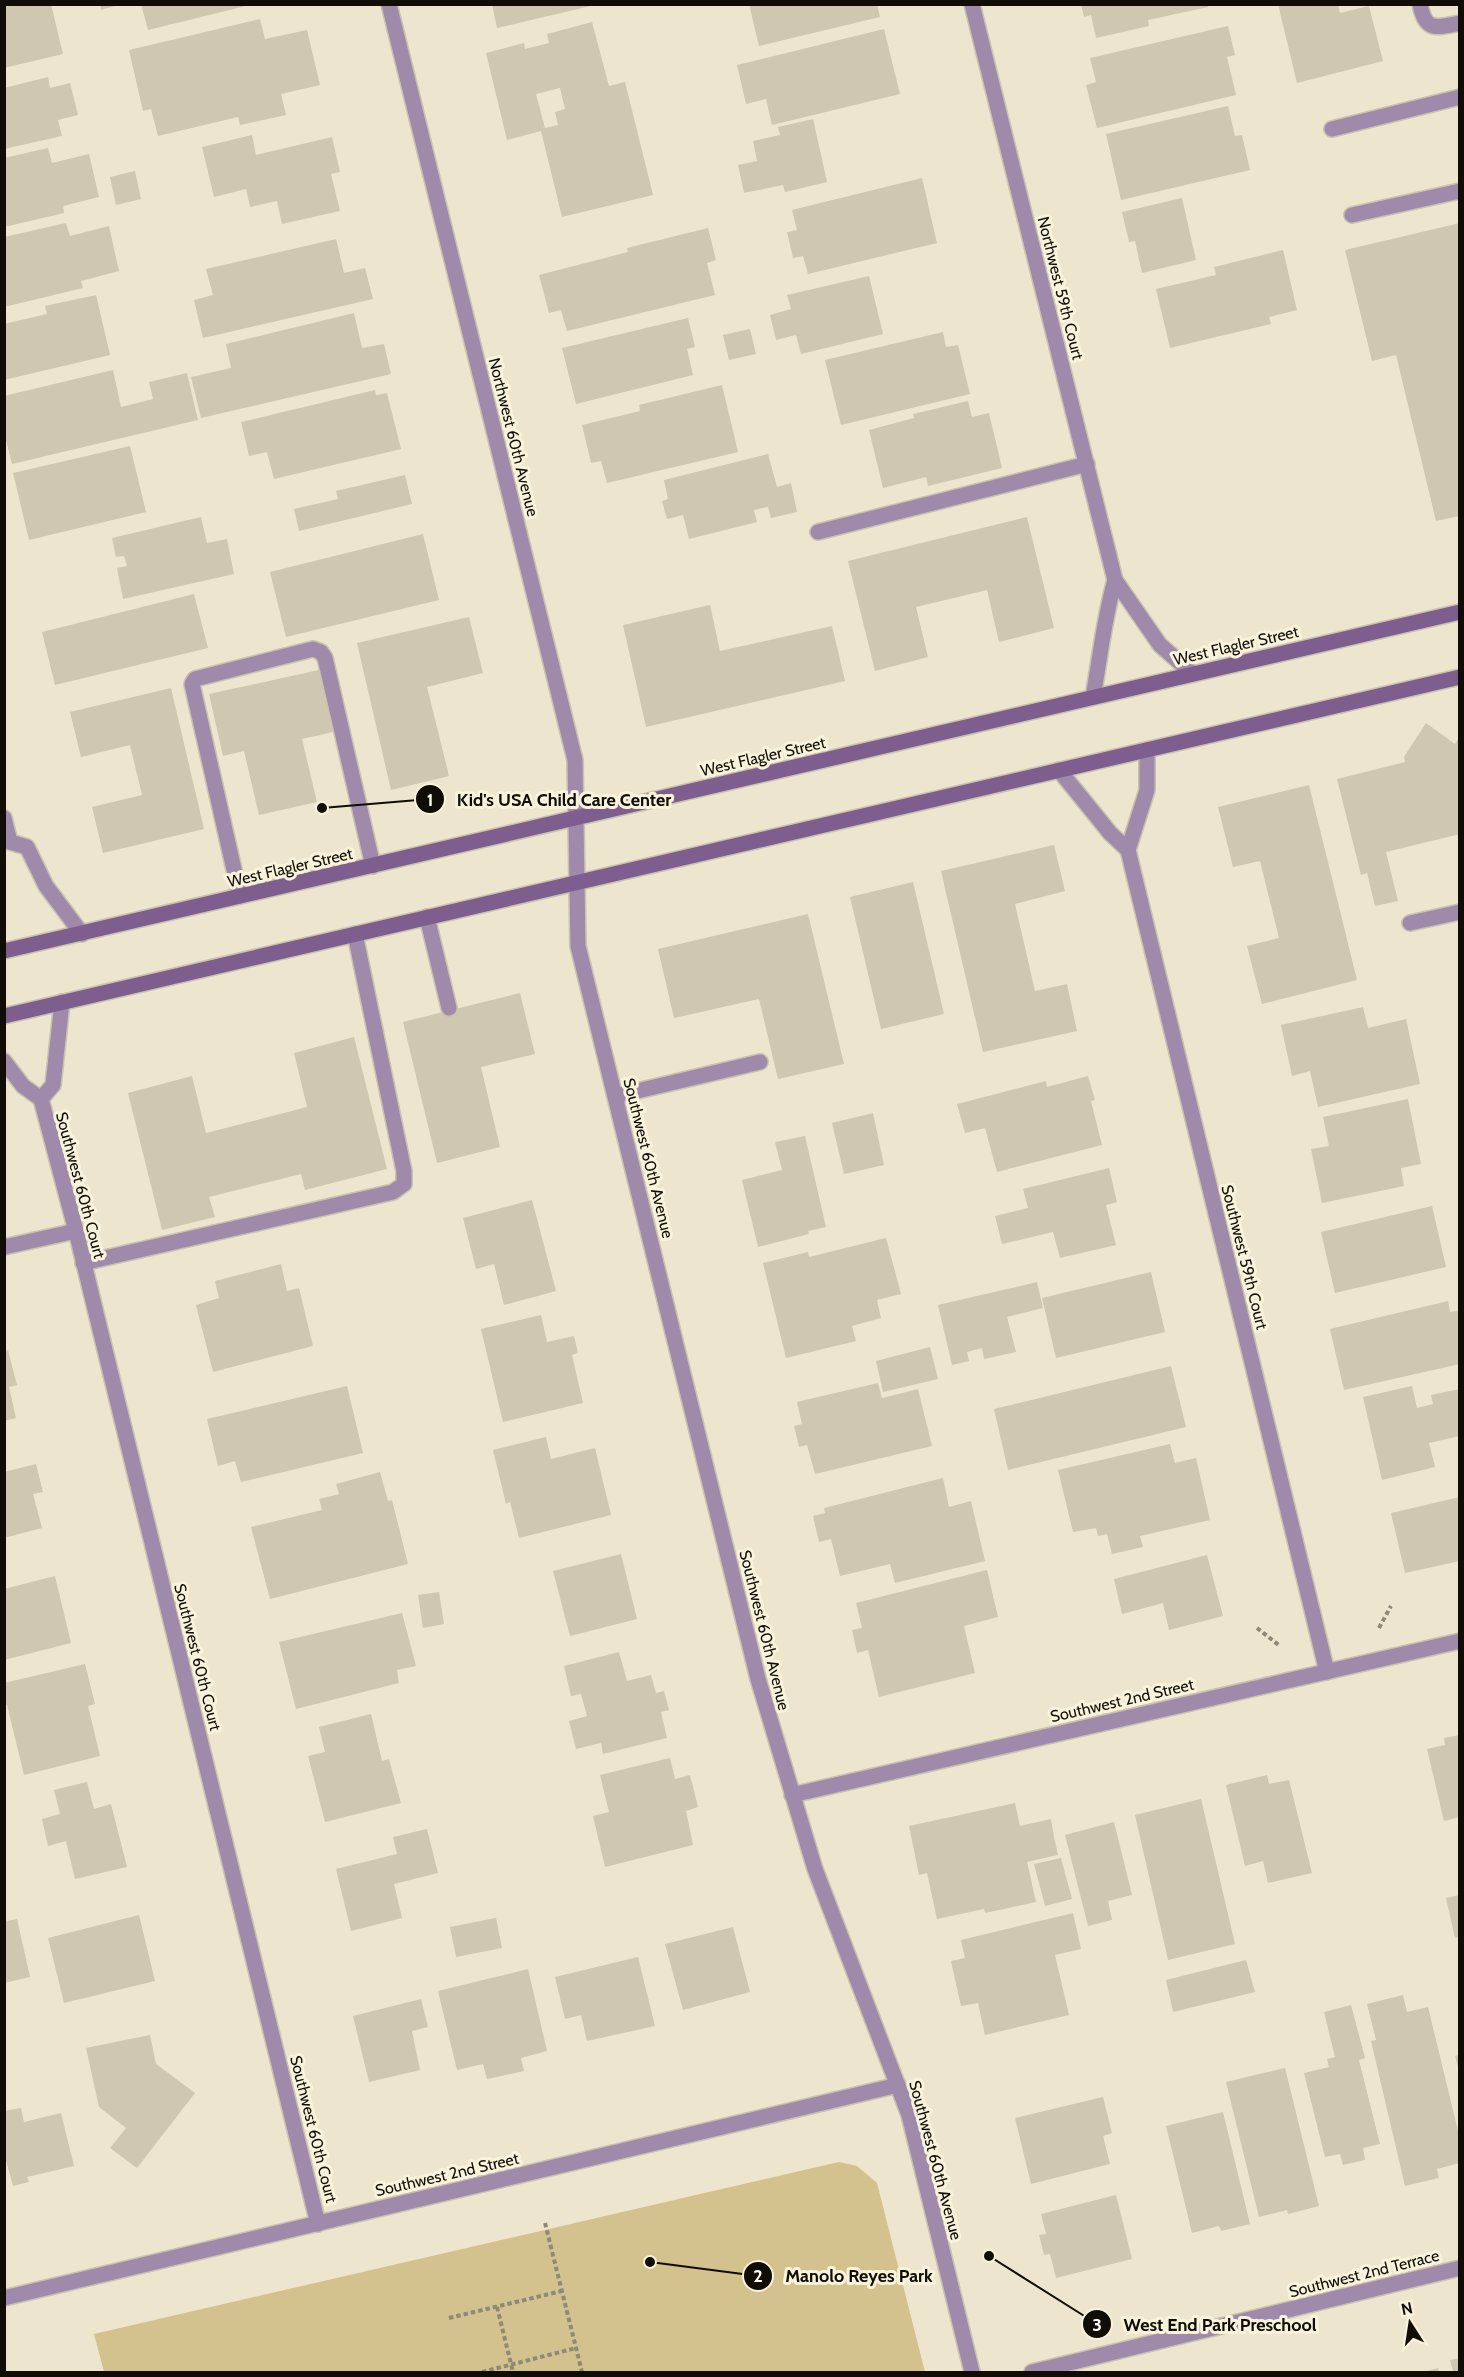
<svg xmlns="http://www.w3.org/2000/svg" width="1464" height="2377" viewBox="0 0 1464 2377" font-family="Cabin,sans-serif">
<style>
.green{fill:#d3c28d}
.building{fill:#cfc7b0;fill-rule:evenodd}
.lines{fill:none;stroke-linecap:round;stroke-linejoin:round}
.service-casing{stroke:#c9c2ae;stroke-width:18}
.minor-casing{stroke:#c9c2ae;stroke-width:18}
.secondary-casing{stroke:#c9c2ae;stroke-width:18}
.path{stroke:#8e8978;stroke-width:4;stroke-dasharray:4.5 3;stroke-linecap:butt}
.service{stroke:#a08aac;stroke-width:15}
.minor{stroke:#a08aac;stroke-width:15}
.secondary{stroke:#7e5e8e;stroke-width:15}
.labels{text-anchor:middle;stroke-width:6;stroke-linejoin:round;paint-order:stroke}
.street-label{font-size:16px;fill:#0f0d05;stroke:#faf3db}
.leader{fill:none;stroke:#0f0d05;stroke-width:2}
.callout-dot{fill:#0f0d05;stroke:#faf3db;stroke-width:2}
.mark-label{font-size:18px;text-anchor:middle;font-weight:bold;fill:#fff}
.callout-label{font-size:18px;text-anchor:middle;font-weight:bold;fill:#0f0d05;stroke:#faf3db;stroke-width:6;stroke-linejoin:round;paint-order:stroke}
</style>
<rect width="100%" height="100%" fill="#ede5ce"/>
<path class="green" d="M839,2162L857,2166L877,2183L925,2372H104L94,2334Z"/>
<g class="building">
<path d="M4,4H51L63,54L4,68Z"/>
<path d="M100,4H118V5L101,10Z"/>
<path d="M141,4H250V5L148,30Z"/>
<path d="M492,4H595V5L497,28Z"/>
<path d="M749,4H877L880,17L759,46Z"/>
<path d="M1081,4H1207L1208,7L1148,20L1149,26L1096,38L1091,15L1084,17Z"/>
<path d="M1278,4H1338L1340,13L1369,6L1383,61L1297,83Z"/>
<path d="M260,19L265,39L307,30L320,85L281,94L286,115L240,125L238,117L158,136L151,109L143,111L129,50Z"/>
<path d="M592,22L609,86L625,82L653,195L562,217L541,131L507,140L486,53L524,43L525,49L549,43L547,34ZM560,88L565,109L555,112L558,125L545,128L536,94Z"/>
<path d="M1228,26L1235,55L1227,57L1236,95L1097,128L1086,85L1096,82L1090,58Z"/>
<path d="M884,29L900,94L772,125L766,99L746,104L737,65Z"/>
<path d="M48,77L50,88L70,83L78,115L58,120L62,136L4,149V88Z"/>
<path d="M1228,106L1235,136L1242,135L1250,170L1121,200L1106,134Z"/>
<path d="M813,119L827,182L785,192L783,185L744,193L738,165L757,161L753,141L780,135L778,127Z"/>
<path d="M252,135L256,155L332,137L340,172L331,174L340,211L282,224L277,201L250,207L246,189L214,197L202,147Z"/>
<path d="M48,148L52,163L89,154L99,197L63,206L64,213L4,227V158Z"/>
<path d="M135,171L141,199L116,205L110,177Z"/>
<path d="M922,178L937,243L808,274L803,256L793,258L787,232L797,230L792,210Z"/>
<path d="M1182,198L1196,260L1142,273L1135,241L1129,242L1122,212Z"/>
<path d="M66,223L70,236L109,226L119,271L81,281L83,288L4,307V237Z"/>
<path d="M1460,223V516L1436,521L1396,355L1372,361L1345,250Z"/>
<path d="M708,228L716,260L707,263L715,295L567,331L561,310L549,313L539,275L628,252L627,248Z"/>
<path d="M336,239L344,273L365,268L373,299L203,338L194,300L213,295L206,269Z"/>
<path d="M1283,250L1297,310L1269,317L1271,324L1170,348L1156,289L1216,275L1214,267Z"/>
<path d="M869,276L883,334L801,354L796,335L776,340L770,315L791,309L787,295Z"/>
<path d="M96,295L110,355L4,380V324L47,314L45,306Z"/>
<path d="M354,313L362,348L384,344L391,374L201,418L191,377L231,368L226,344Z"/>
<path d="M688,318L695,347L687,349L693,375L576,404L562,348Z"/>
<path d="M750,329L756,354L729,360L723,335Z"/>
<path d="M943,332L946,347L958,345L970,394L841,425L825,360Z"/>
<path d="M113,370L121,407L153,399L149,382L187,373L198,420L12,464L4,432V396Z"/>
<path d="M722,385L738,452L607,483L601,461L591,463L582,425L640,411L639,405Z"/>
<path d="M375,390L376,395L387,393L401,449L274,479L267,452L249,456L241,422Z"/>
<path d="M968,401L972,417L989,413L1002,468L928,486L926,477L883,488L869,430L914,418L913,414Z"/>
<path d="M130,446L146,512L29,540L13,473Z"/>
<path d="M768,454L777,487L791,483L797,512L771,518L768,507L754,510L757,522L689,539L683,515L667,519L662,501L668,499L664,480Z"/>
<path d="M405,475L412,504L299,531L294,509L338,499L336,491Z"/>
<path d="M201,517L207,543L227,539L234,574L123,599L117,568L127,566L124,556L116,557L112,538Z"/>
<path d="M1027,517L1054,628L999,642L987,590L916,607L928,657L875,671L848,561Z"/>
<path d="M423,534L439,600L286,637L270,572Z"/>
<path d="M194,594L208,648L55,685L42,632Z"/>
<path d="M710,605L720,651L832,626L845,681L646,727L623,625Z"/>
<path d="M469,617L483,673L427,687L449,776L391,790L357,643Z"/>
<path d="M319,670L333,732L302,739L317,802L259,815L244,751L223,756L209,694Z"/>
<path d="M171,688L204,829L103,853L92,807L142,795L130,745L81,757L70,712Z"/>
<path d="M1426,723L1455,744L1460,735V834L1386,852L1398,901L1375,906L1367,873L1361,875L1337,779L1405,762L1404,757Z"/>
<path d="M1309,785L1357,980L1262,1004L1247,946L1279,938L1260,861L1233,867L1218,807Z"/>
<path d="M1054,845L1065,891L1015,904L1035,991L1067,984L1077,1031L983,1052L941,871Z"/>
<path d="M913,882L944,1014L881,1029L850,897Z"/>
<path d="M808,914L844,1064L778,1079L759,999L674,1018L658,949Z"/>
<path d="M520,993L535,1054L481,1067L500,1147L437,1163L403,1022Z"/>
<path d="M1363,1007L1368,1028L1406,1019L1420,1084L1318,1107L1310,1071L1292,1076L1281,1025Z"/>
<path d="M354,1037L387,1169L305,1190L301,1174L209,1197L215,1217L162,1230L128,1093L192,1076L206,1133L307,1107L294,1053Z"/>
<path d="M1088,1076L1095,1100L1091,1101L1102,1145L997,1172L985,1128L965,1133L957,1104L1046,1081L1047,1087Z"/>
<path d="M1408,1099L1421,1164L1401,1168L1404,1186L1322,1203L1311,1149L1329,1146L1323,1117Z"/>
<path d="M873,1113L884,1165L844,1174L832,1123Z"/>
<path d="M805,1136L826,1227L808,1231L809,1234L758,1247L742,1180L782,1170L775,1142Z"/>
<path d="M1109,1168L1117,1202L1106,1205L1116,1245L1060,1258L1053,1232L1002,1244L995,1216L1028,1208L1023,1189Z"/>
<path d="M532,1200L556,1291L504,1305L494,1264L476,1269L463,1218Z"/>
<path d="M1432,1206L1446,1267L1335,1293L1321,1232Z"/>
<path d="M886,1238L901,1294L877,1300L881,1318L852,1326L856,1341L786,1358L763,1263L808,1252L809,1257Z"/>
<path d="M281,1264L287,1291L299,1288L313,1346L213,1372L196,1305L219,1298L215,1281Z"/>
<path d="M1151,1272L1165,1332L1056,1358L1042,1298Z"/>
<path d="M1037,1282L1043,1308L1007,1317L1016,1352L984,1359L982,1348L967,1352L969,1361L952,1365L938,1305Z"/>
<path d="M1448,1301L1450,1312L1460,1310V1364L1344,1390L1330,1329Z"/>
<path d="M541,1315L547,1342L574,1336L578,1353L572,1355L583,1403L503,1422L481,1329Z"/>
<path d="M930,1347L938,1379L883,1392L876,1361Z"/>
<path d="M8,1350L17,1385L9,1387L16,1418L4,1421V1351Z"/>
<path d="M1171,1366L1186,1427L1008,1470L994,1409Z"/>
<path d="M878,1383L882,1398L918,1389L932,1446L815,1474L807,1445L799,1447L794,1426L802,1424L797,1402Z"/>
<path d="M347,1386L363,1453L241,1482L235,1461L218,1466L207,1419Z"/>
<path d="M1412,1386L1417,1408L1433,1404L1431,1395L1460,1389V1436L1429,1443L1435,1467L1382,1480L1363,1397Z"/>
<path d="M546,1437L551,1459L595,1448L611,1515L519,1538L510,1502L506,1504L493,1450Z"/>
<path d="M1170,1444L1175,1463L1196,1458L1210,1520L1140,1536L1143,1547L1112,1554L1107,1534L1098,1536L1096,1528L1073,1532L1058,1470Z"/>
<path d="M36,1464L43,1492L33,1494L42,1528L4,1538V1472Z"/>
<path d="M380,1472L388,1501L392,1500L408,1564L270,1599L251,1527L322,1510L319,1499L339,1494L336,1484Z"/>
<path d="M943,1478L949,1507L971,1501L985,1561L895,1583L890,1564L840,1576L831,1539L819,1542L813,1516L825,1513L824,1508Z"/>
<path d="M1460,1497V1561L1405,1573L1391,1513Z"/>
<path d="M621,1554L637,1619L570,1636L553,1571Z"/>
<path d="M1207,1555L1223,1616L1169,1630L1163,1603L1122,1614L1114,1579Z"/>
<path d="M987,1570L998,1617L964,1626L975,1673L879,1697L868,1650L857,1653L852,1630L862,1628L856,1603Z"/>
<path d="M55,1576L71,1643L4,1660V1589Z"/>
<path d="M439,1592L444,1624L423,1628L418,1595Z"/>
<path d="M402,1613L416,1666L397,1670L399,1683L296,1709L279,1642Z"/>
<path d="M619,1652L627,1681L651,1675L656,1693L664,1691L669,1710L661,1712L667,1738L603,1754L601,1743L576,1749L569,1721L587,1716L581,1694L571,1696L564,1666Z"/>
<path d="M85,1664L95,1704L88,1706L100,1756L24,1775L7,1705H4V1683Z"/>
<path d="M371,1714L382,1761L389,1759L401,1803L325,1822L308,1756L325,1752L319,1727Z"/>
<path d="M1460,1735V1817L1444,1821L1427,1749L1445,1745L1444,1738Z"/>
<path d="M670,1758L675,1779L690,1775L698,1807L686,1811L693,1845L605,1867L593,1816L609,1812L600,1775Z"/>
<path d="M1267,1775L1269,1784L1289,1780L1312,1873L1268,1883L1263,1861L1245,1866L1226,1785Z"/>
<path d="M87,1782L94,1809L111,1804L127,1867L75,1879L66,1841L48,1846L42,1819L60,1814L54,1790Z"/>
<path d="M1201,1799L1235,1944L1168,1960L1135,1815Z"/>
<path d="M1015,1803L1020,1826L1051,1819L1054,1837L1058,1855L1027,1862L1036,1902L985,1913L984,1909L937,1919L927,1873L919,1875L909,1826Z"/>
<path d="M1114,1822L1132,1895L1108,1901L1112,1920L1088,1926L1065,1835Z"/>
<path d="M427,1829L438,1873L394,1884L402,1918L351,1931L336,1869L397,1854L393,1837Z"/>
<path d="M1061,1858L1072,1899L1045,1906L1034,1864Z"/>
<path d="M1460,1895V1937L1455,1938L1446,1898Z"/>
<path d="M1073,1913L1081,1949L1055,1955L1069,2015L985,2035L978,2003L961,2006L951,1961L965,1958L961,1940Z"/>
<path d="M139,1915L155,1981L64,2003L48,1938Z"/>
<path d="M496,1918L502,1948L456,1957L450,1927Z"/>
<path d="M17,1919L30,1977L4,1983V1922Z"/>
<path d="M733,1927L750,1992L683,2010L665,1944Z"/>
<path d="M638,1957L655,2026L587,2041L581,2015L565,2019L555,1977Z"/>
<path d="M1246,1960L1255,1992L1173,2012L1166,1980Z"/>
<path d="M528,1969L547,2051L521,2058L524,2071L487,2079L483,2064L457,2070L438,1991Z"/>
<path d="M1403,1995L1407,2012L1428,2007L1460,2139V2163L1437,2169L1439,2178L1405,2186L1371,2041L1376,2040L1367,2004Z"/>
<path d="M421,1999L428,2027L412,2031L420,2070L369,2082L353,2016Z"/>
<path d="M1351,2005L1365,2058L1359,2060L1380,2144L1363,2148L1365,2160L1343,2165L1340,2154L1325,2157L1304,2073L1329,2067L1327,2059L1335,2057L1324,2012Z"/>
<path d="M150,2035L156,2064L195,2093L137,2168L110,2148L126,2128L99,2107L86,2048Z"/>
<path d="M1460,2055V2071H1459L1455,2056Z"/>
<path d="M1285,2068L1319,2206L1288,2214L1287,2210L1259,2217L1226,2082Z"/>
<path d="M1103,2097L1112,2133L1103,2136L1110,2164L1031,2184L1015,2118Z"/>
<path d="M21,2108L24,2122L61,2113L74,2166L27,2177L29,2182L13,2186L4,2153V2111Z"/>
<path d="M1223,2112L1250,2224L1221,2231L1219,2226L1192,2233L1166,2126Z"/>
<path d="M1116,2195L1132,2259L1056,2278L1050,2254L1044,2255L1039,2235L1046,2234L1041,2214Z"/>
<path d="M1460,2358V2372H1453L1450,2360Z"/>
<path d="M1438,2368L1439,2372H1422Z"/>
</g>
<g class="lines">
<g class="service-casing">
<g id="service">
<path d="M1420,4C1425,32 1436,28 1460,23"/>
<path d="M1332,129L1460,97"/>
<path d="M1352,215L1460,191"/>
<path d="M818,532L1087,464"/>
<path d="M240,896L192,684L195,679L313,649L321,652L325,658L373,866"/>
<path d="M427,917L449,1008"/>
<path d="M1410,923L1460,912"/>
<path d="M616,1096L760,1062"/>
<path d="M4,1247L76,1231"/>
<path d="M83,1263L393,1192L404,1184V1171L355,934"/>
</g>
</g>
<g class="minor-casing">
<g id="minor">
<path d="M389,4L575,760L578,946L758,1679L815,1869L909,2115L972,2372"/>
<path d="M972,4L1115,580L1160,645L1192,673"/>
<path d="M1093,697C1100,658 1104,618 1115,580"/>
<path d="M1059,770L1110,833L1128,850L1327,1672"/>
<path d="M4,818L10,842"/>
<path d="M10,842L27,847L46,886L82,934"/>
<path d="M1128,850L1147,790V750"/>
<path d="M4,1061L23,1086L41,1099L76,1231L318,2224"/>
<path d="M41,1099L53,1085L62,1002"/>
<path d="M792,1795L1460,1641"/>
<path d="M4,2298L898,2085"/>
<path d="M1032,2372L1460,2268"/>
</g>
</g>
<g class="secondary-casing">
<g id="secondary">
<path d="M4,951L1460,612"/>
<path d="M4,1016L1460,677"/>
</g>
</g>
<g class="path">
<path d="M1257,1628L1280,1646"/>
<path d="M1379,1628L1391,1606"/>
<path d="M545,2223L582,2372"/>
<path d="M497,2307L513,2372"/>
<path d="M449,2318L562,2291"/>
<path d="M482,2372L576,2348"/>
</g>
<use href="#service" class="service"/>
<use href="#minor" class="minor"/>
<use href="#secondary" class="secondary"/>
</g>
<g class="labels">
<g class="street-label">
<text transform="translate(1061 288) rotate(76)" y="6">Northwest 59th Court</text>
<text transform="translate(514 437) rotate(76)" y="6">Northwest 60th Avenue</text>
<text transform="translate(1236 645) rotate(-13)" y="6">West Flagler Street</text>
<text transform="translate(763 756) rotate(-13)" y="6">West Flagler Street</text>
<text transform="translate(290 867) rotate(-13)" y="6">West Flagler Street</text>
<text transform="translate(649 1158) rotate(76)" y="6">Southwest 60th Avenue</text>
<text transform="translate(81 1185) rotate(75)" y="6">Southwest 60th Court</text>
<text transform="translate(1245 1257) rotate(76)" y="6">Southwest 59th Court</text>
<text transform="translate(765 1630) rotate(76)" y="6">Southwest 60th Avenue</text>
<text transform="translate(198 1657) rotate(76)" y="6">Southwest 60th Court</text>
<text transform="translate(1122 1700) rotate(-13)" y="6">Southwest 2nd Street</text>
<text transform="translate(314 2129) rotate(76)" y="6">Southwest 60th Court</text>
<text transform="translate(936 2160) rotate(75)" y="6">Southwest 60th Avenue</text>
<text transform="translate(447 2174) rotate(-13)" y="6">Southwest 2nd Street</text>
<text transform="translate(1364 2273) rotate(-14)" y="6">Southwest 2nd Terrace</text>
</g>
</g>
<path class="leader" d="M322 808L430 799M650 2262L758 2276M989 2256L1097 2324"/>
<g class="callout-dot">
<circle cx="322" cy="808" r="6"/>
<circle cx="650" cy="2262" r="6"/>
<circle cx="989" cy="2256" r="6"/>
<circle cx="430" cy="799" r="15"/>
<circle cx="758" cy="2276" r="15"/>
<circle cx="1097" cy="2324" r="15"/>
</g>
<g class="mark-label">
<text x="430" y="806">1</text>
<text x="758" y="2282">2</text>
<text x="1097" y="2331">3</text>
</g>
<g class="callout-label">
<text x="564" y="806">Kid's USA Child Care Center</text>
<text x="859" y="2282">Manolo Reyes Park</text>
<text x="1220" y="2331">West End Park Preschool</text>
</g>
<rect width="1464" height="2377" fill="none" stroke="#0f0d05" stroke-width="12"/>
<g transform="translate(1410 2323) rotate(348)" stroke="#faf3db" stroke-width="4.5" paint-order="stroke">
<path d="M0-4.5L10 22L0 15L-10 22Z" fill="#0f0d05"/>
<text y="-9" font-size="16" font-weight="bold" text-anchor="middle" fill="#0f0d05">N</text>
</g>
</svg>
